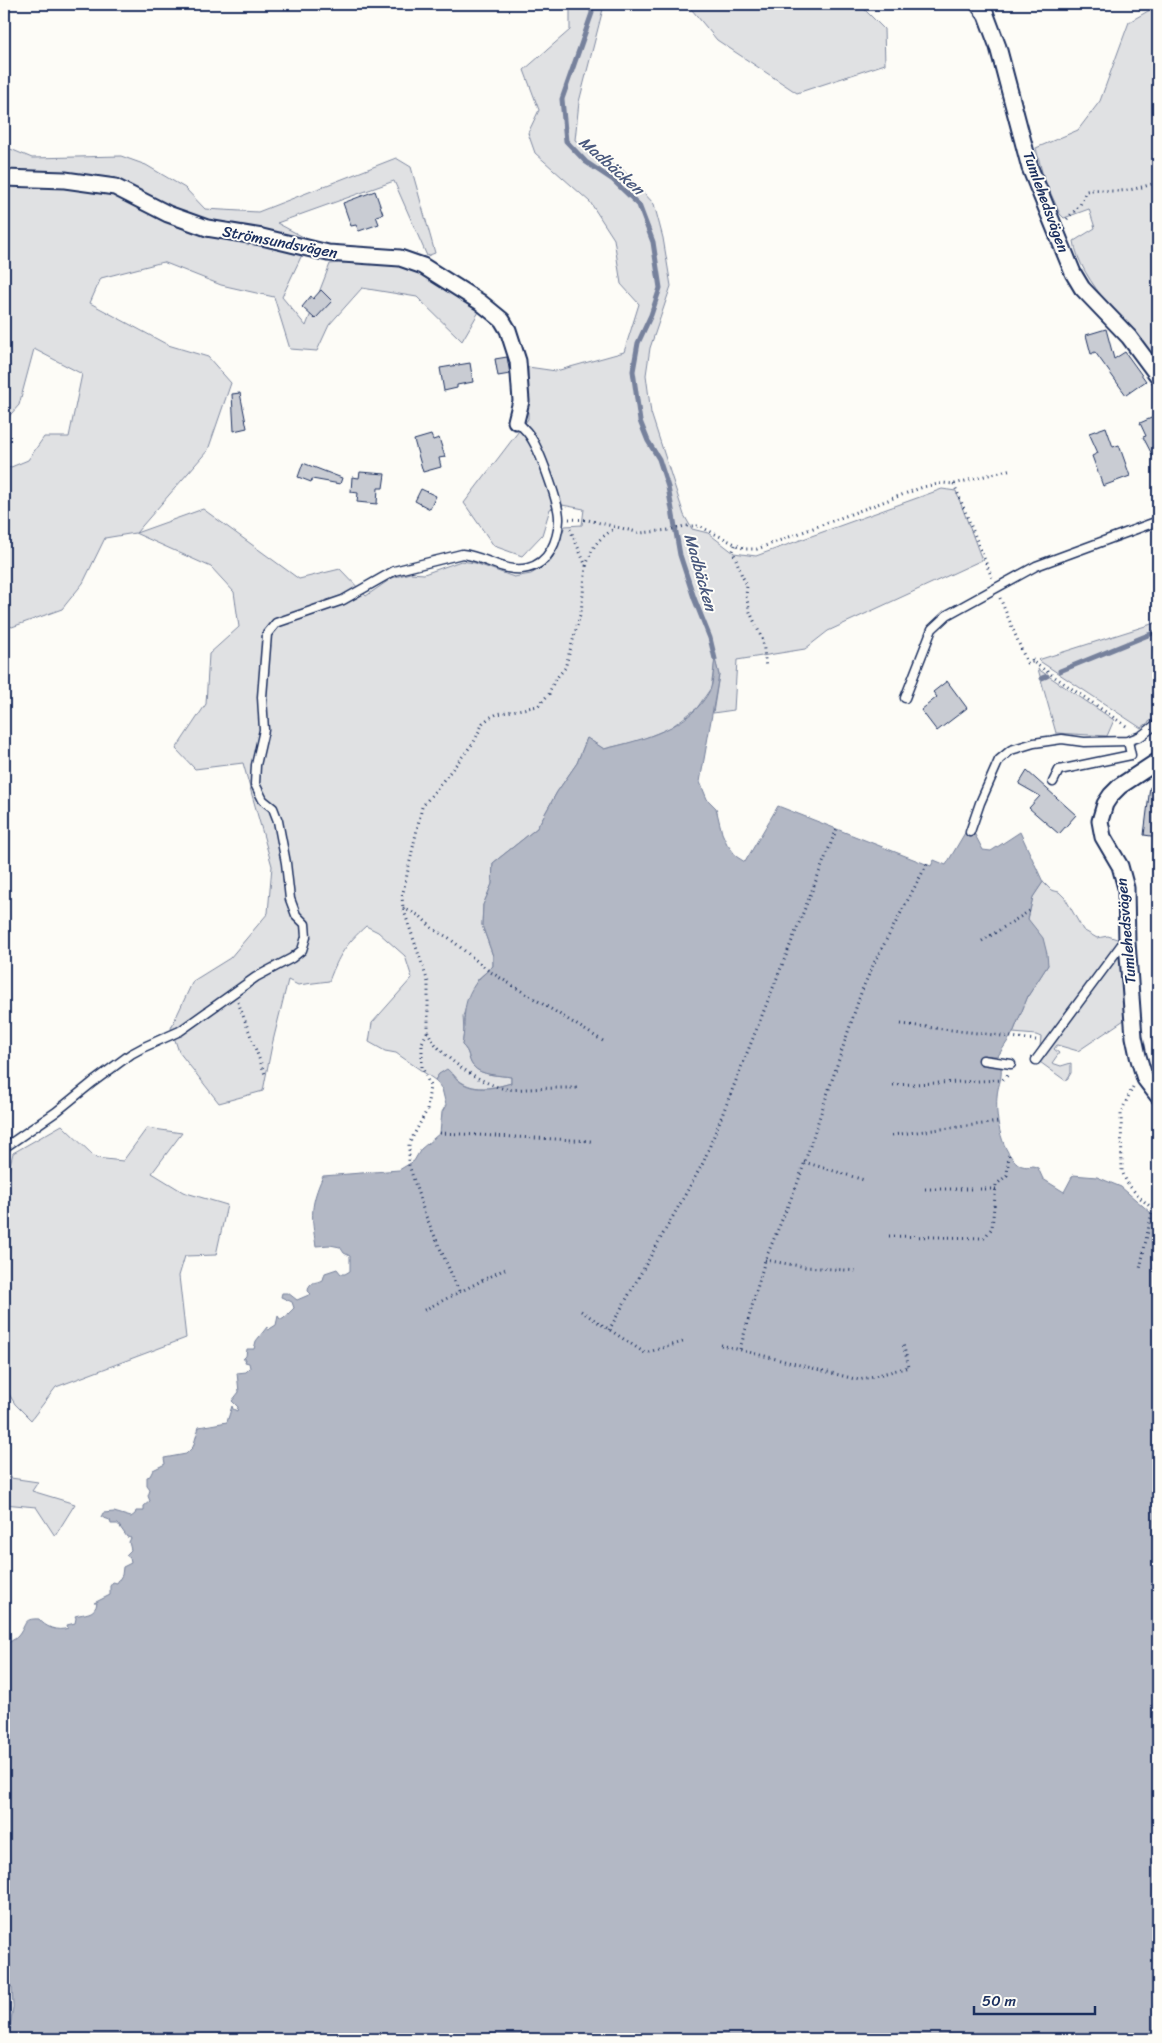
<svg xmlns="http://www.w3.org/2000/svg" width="1162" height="2043" viewBox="0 0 1162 2043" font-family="Sriracha,sans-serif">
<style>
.green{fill:#e0e1e3;stroke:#7e88a0}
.water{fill:#b3b8c5;stroke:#76819c}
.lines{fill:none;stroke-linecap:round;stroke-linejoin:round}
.stream{stroke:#76819c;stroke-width:5}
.building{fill:#c9ccd3;stroke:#1b2f5e}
.service-casing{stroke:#1b2f5e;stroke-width:11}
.minor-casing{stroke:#1b2f5e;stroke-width:19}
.path{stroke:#1b2f5e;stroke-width:3;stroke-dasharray:1 4;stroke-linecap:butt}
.service{stroke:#fdfcf7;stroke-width:8}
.minor{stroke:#fdfcf7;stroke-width:15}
.labels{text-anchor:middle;stroke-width:4;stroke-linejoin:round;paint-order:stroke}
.street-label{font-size:15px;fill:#1b2f5e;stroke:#fdfcf7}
.water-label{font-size:16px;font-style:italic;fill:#49587d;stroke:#fdfcf7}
</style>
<rect width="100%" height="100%" fill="#fdfcf7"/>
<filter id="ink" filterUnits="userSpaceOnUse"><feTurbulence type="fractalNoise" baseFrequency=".02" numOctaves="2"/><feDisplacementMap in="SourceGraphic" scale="10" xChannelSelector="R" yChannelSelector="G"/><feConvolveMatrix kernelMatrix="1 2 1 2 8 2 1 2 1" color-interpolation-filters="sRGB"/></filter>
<g filter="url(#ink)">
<g class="green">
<path d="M570,4H602L603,9L579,102L575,140L595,157L622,169L654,204L663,238L671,286L650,348L646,375L651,413L684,515L692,529L708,533L734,553L756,556L942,489L956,491L982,560L828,631L805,649L737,660L734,710L713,713L719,675L715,660L711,688L697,708L670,728L638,741L604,749L587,738L577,763L557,792L537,828L493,863L492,884L483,905L482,925L493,956V966L478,979L473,989L463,1016L464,1032L462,1045C471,1053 467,1058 473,1066C481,1076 500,1075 511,1077V1083C491,1089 467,1093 453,1074H439L435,1080L396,1053L385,1051L369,1042L372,1023L412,978L405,956L378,932L366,926C345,945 339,955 329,981L298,985L288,980L272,1045L263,1091L219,1103L179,1052L171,1028L193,981L230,958L268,913L272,866L243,763L195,769L176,749L206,704L209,654L239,627L234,592L211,567L135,533L105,538L83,583L62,609L12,627L4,623V470L28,460L44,437H69L82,374L34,349L19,405L4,422V133L8,148L32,158L121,156L146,165L185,188L205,209L258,212L396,158L411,167L435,253L427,256L394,181L277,223L309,240L282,297L306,326L330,264C353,262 377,259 400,265C429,273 455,294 480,310L462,341L417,297L362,288L329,325L317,351L290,349L274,297L221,285L163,262L101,278L90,303L168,345L208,357L231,383L208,450L136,533L203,509L299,579L340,569L366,596L392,578L410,573L424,574L461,561L475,563L514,577L531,574L551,561L565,526L582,525L584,509L562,505L550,509L542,535L522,556L494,546L464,503L528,419V367L556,371L624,352L639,304L621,284L614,239L590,202L535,153L528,133L539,110L524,70L570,30Z"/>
<path d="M687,4H851L852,6L853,4H865L863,8L884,29L885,64L797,93L717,40Z"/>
<path d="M1155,7H1158V361C1132,330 1079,281 1074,241L1095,228L1089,209L1064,218L1060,214L1043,176L1036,148L1078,130L1100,101L1129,22Z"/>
<path d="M1158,622V715L1141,728L1038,660Z"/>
<path d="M1038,669L1114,720L1107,736L1056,733Z"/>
<path d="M1043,882L1051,890L1059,892L1065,898L1083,930L1097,938L1108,936L1120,940L1127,1018L1078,1051L1057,1045L1054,1049L1059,1053L1052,1063L1061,1066L1071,1063V1073L1066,1081L1033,1057L1040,1046L1041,1037L1036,1035L1013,1033L1028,996L1048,965L1028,919L1033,897Z"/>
<path d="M62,1125L96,1158L123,1161L147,1128L182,1133L152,1173L183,1192L227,1205L216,1255L185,1256L179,1276L186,1338L56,1387L31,1420L15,1404L4,1386V1189L13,1153Z"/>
<path d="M4,1477L38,1482L32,1491L75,1504L55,1536L36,1507L4,1504Z"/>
</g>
<path class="water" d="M715,659L719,675L700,782L707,799L716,808L722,833L727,844L737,857L745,862L778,806L931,866L934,860L946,865L966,831L974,833L983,850L991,851L1020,832L1043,882L1033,897L1028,919L1043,938L1047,954L1048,965L1028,996L1013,1033L998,1056H984V1064L1001,1067C1002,1076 1000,1081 998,1089C994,1109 999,1144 1013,1159C1019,1166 1024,1168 1033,1166L1038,1168L1043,1179L1064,1192L1073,1175L1097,1177L1121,1187L1158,1219V2039H8L13,2007L12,1987L4,1983V1734L9,1732L6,1721L9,1715L8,1708L4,1707V1645C8,1642 15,1640 18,1636C27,1625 22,1618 39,1619C45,1627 57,1632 68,1628L67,1625L75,1623L76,1618L75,1616C85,1613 95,1615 97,1603H94L110,1595V1586L113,1582L117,1583L122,1575L123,1567L131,1563L130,1558L126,1555L131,1550L129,1542L131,1538L127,1537L118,1524H111L110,1520L101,1517L103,1513L114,1512L131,1517L135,1514L136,1511H144V1506L150,1501L148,1496L150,1490L147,1486V1477L150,1476L153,1470L165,1464L164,1458L186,1454L193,1447L199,1427L227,1422L232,1406L233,1409L237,1411L238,1407L232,1401L239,1392L237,1373L246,1372L250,1368L249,1363L245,1362L246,1359H243L246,1356L247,1349H254L256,1341L267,1327L268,1330L276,1325L278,1316L280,1319H283L294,1308L292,1302L281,1297L282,1293H288L297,1300L311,1294L308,1291C309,1280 316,1284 323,1280L325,1273L337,1269L341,1274H345L350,1271V1256L344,1253L340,1247L330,1245L316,1246C311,1216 310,1205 323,1176L399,1170L414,1161L421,1149L440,1133L442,1112L446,1105L442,1089L435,1080L439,1074L447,1069C451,1072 454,1077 458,1080C473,1093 495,1088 511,1083V1077C500,1075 481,1076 473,1066C467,1058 471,1053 462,1045C467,1019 459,1005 478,980C482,975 488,971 493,966V956L482,925L483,905L492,884L493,863L537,828L557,792L577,763L587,738L604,749C642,740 691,728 710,690C714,682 713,668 715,659Z"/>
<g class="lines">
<g class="stream">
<path d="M591,4L592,13L562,99L566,141L586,162L613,180L639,205L653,242L660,288L651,315L638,343L633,371L640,421L648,441L659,459L668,487L680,555L694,598L710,638L715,659"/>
<path d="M1060,671L1158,631"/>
<path d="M1042,678L1047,676"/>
</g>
</g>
<g class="building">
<path d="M375,191L383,214L376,216L379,224L359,231L356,225L351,226L343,203Z"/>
<path d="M321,290L332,301L315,319L302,307L311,296L313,299Z"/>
<path d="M1106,329L1114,359L1125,352L1146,381L1126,395L1095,352L1091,354L1086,335Z"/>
<path d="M507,357L510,374L498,376L495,359Z"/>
<path d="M470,363L473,382L457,385V388L444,391L440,368Z"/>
<path d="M240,393L247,428L234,431L232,394Z"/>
<path d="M1158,415V466L1143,437L1146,436L1140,423Z"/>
<path d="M1106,427L1113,447L1119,445L1130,476L1103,486L1092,456L1098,453L1089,433Z"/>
<path d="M431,435L433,440L439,438L445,457L439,458L441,467L423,472L414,440Z"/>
<path d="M303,463L342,478L340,484L312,479L311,482L298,477Z"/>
<path d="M360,472L385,474L383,488H378L377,504L357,502L358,493L351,492L352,477L359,478Z"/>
<path d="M421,489L436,496L430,509L415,501Z"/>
<path d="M947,681L967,708L937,731L921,710L937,697L933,692Z"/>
<path d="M1027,771L1076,815L1059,834L1029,808L1040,796L1019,784Z"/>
<path d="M1150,787L1158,788V837L1144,835Z"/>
</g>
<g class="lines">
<g class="service-casing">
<g id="service">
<path d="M905,698L932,629L947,615L1036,566L1158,521"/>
<path d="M1053,782L1059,770L1131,755L1128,741"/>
<path d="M970,832L980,803L999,760L1011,750L1034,743L1062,739L1084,742L1128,741L1141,736L1158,723"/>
<path d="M983,1060L1011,1064"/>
<path d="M1036,1060L1122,944L1127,942"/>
<path d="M4,1148L56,1112L93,1082L131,1054L144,1047L180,1031L256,977L292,958L302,950L306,937L305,924L296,915L290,899L286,863L278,821L273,808L263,800L255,784L256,765L264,730L262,697L267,634L276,623L343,600L394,571L462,554C485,556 505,574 528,568C549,563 558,541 559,520C560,505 541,455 533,441C529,433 523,427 516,421"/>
</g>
</g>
<g class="minor-casing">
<g id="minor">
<path d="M978,4L986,15L998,47L1030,168L1073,273L1082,288L1129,337L1158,376"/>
<path d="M4,178L65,180L115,187L168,214L207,228L262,237L328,253L400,258L423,266L480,302L502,320L508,330L518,361L521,401L516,421"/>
<path d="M1158,761L1120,786L1111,795L1105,804L1100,821L1103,837L1120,866L1126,888L1127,942L1134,1037L1138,1056L1145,1079L1158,1096"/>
</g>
</g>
<g class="path">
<path d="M1067,219L1080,205L1086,191C1101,188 1102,191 1114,191C1131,191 1143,187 1158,182"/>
<path d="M954,484L992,578"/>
<path d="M569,519L588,520L641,533L669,530L685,526H699L745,549H757L923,487L943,483L954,484L1012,469"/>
<path d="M570,529L586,566L581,612L565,668L554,681L549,694L538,706L497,714L489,718L483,723L474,742L422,807L402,897L403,908L428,982V1031C435,1054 482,1085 506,1089C513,1090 522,1089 529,1089C546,1088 562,1088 579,1088"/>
<path d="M735,545L733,551L742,576L747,585L746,596L750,612L763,641L766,668"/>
<path d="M586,566C593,545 597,540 615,528"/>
<path d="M1000,598L1027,663L1033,662"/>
<path d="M1032,659L1033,662L1129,728"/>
<path d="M403,908L420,916L433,929L449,938L489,971L603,1041"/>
<path d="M982,941L1031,910"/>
<path d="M238,1002L266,1077"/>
<path d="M901,1024L1036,1040"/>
<path d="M427,1032L422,1043V1067L430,1086L427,1110L409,1144V1165L424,1212L459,1291"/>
<path d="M893,1085L1002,1080L1008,1075"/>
<path d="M1133,1087L1121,1112L1122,1171L1127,1183L1138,1196L1152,1208L1151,1216L1140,1269"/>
<path d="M440,1133L592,1141"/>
<path d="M892,1135L999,1122"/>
<path d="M804,1162L864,1180"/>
<path d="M925,1189H996"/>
<path d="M889,1236L984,1238L992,1228L996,1185L1007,1175L1009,1154"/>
<path d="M765,1260L806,1267L858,1271"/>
<path d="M424,1310L505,1269"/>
<path d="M581,1311L645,1353L686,1341"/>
<path d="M609,1330L703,1163L837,828"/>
<path d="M721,1345L859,1380L909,1367L903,1344"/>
<path d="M740,1349L765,1260L798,1182L862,990L874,963L927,864"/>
</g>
<use href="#service" class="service"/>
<use href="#minor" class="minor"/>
</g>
</g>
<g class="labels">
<g class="street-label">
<text transform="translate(1046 202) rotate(70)" y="5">Tumlehedsvägen</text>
<text transform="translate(280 242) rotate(11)" y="5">Strömsundsvägen</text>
<text transform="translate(1126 931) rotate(-95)" y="5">Tumlehedsvägen</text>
</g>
<g class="water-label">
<text transform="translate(612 165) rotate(41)" y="6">Madbäcken</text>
<text transform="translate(701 572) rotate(74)" y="6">Madbäcken</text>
</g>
</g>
<rect width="1162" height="2043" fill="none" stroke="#fdfcf7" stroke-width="20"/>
<rect x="10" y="10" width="1142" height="2023" fill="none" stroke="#1b2f5e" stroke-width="2" filter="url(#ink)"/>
<path d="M974 2006v8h121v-8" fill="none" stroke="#1b2f5e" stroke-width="2.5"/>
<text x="982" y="2006" font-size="15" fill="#1b2f5e" stroke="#fdfcf7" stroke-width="4" paint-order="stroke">50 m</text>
</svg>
